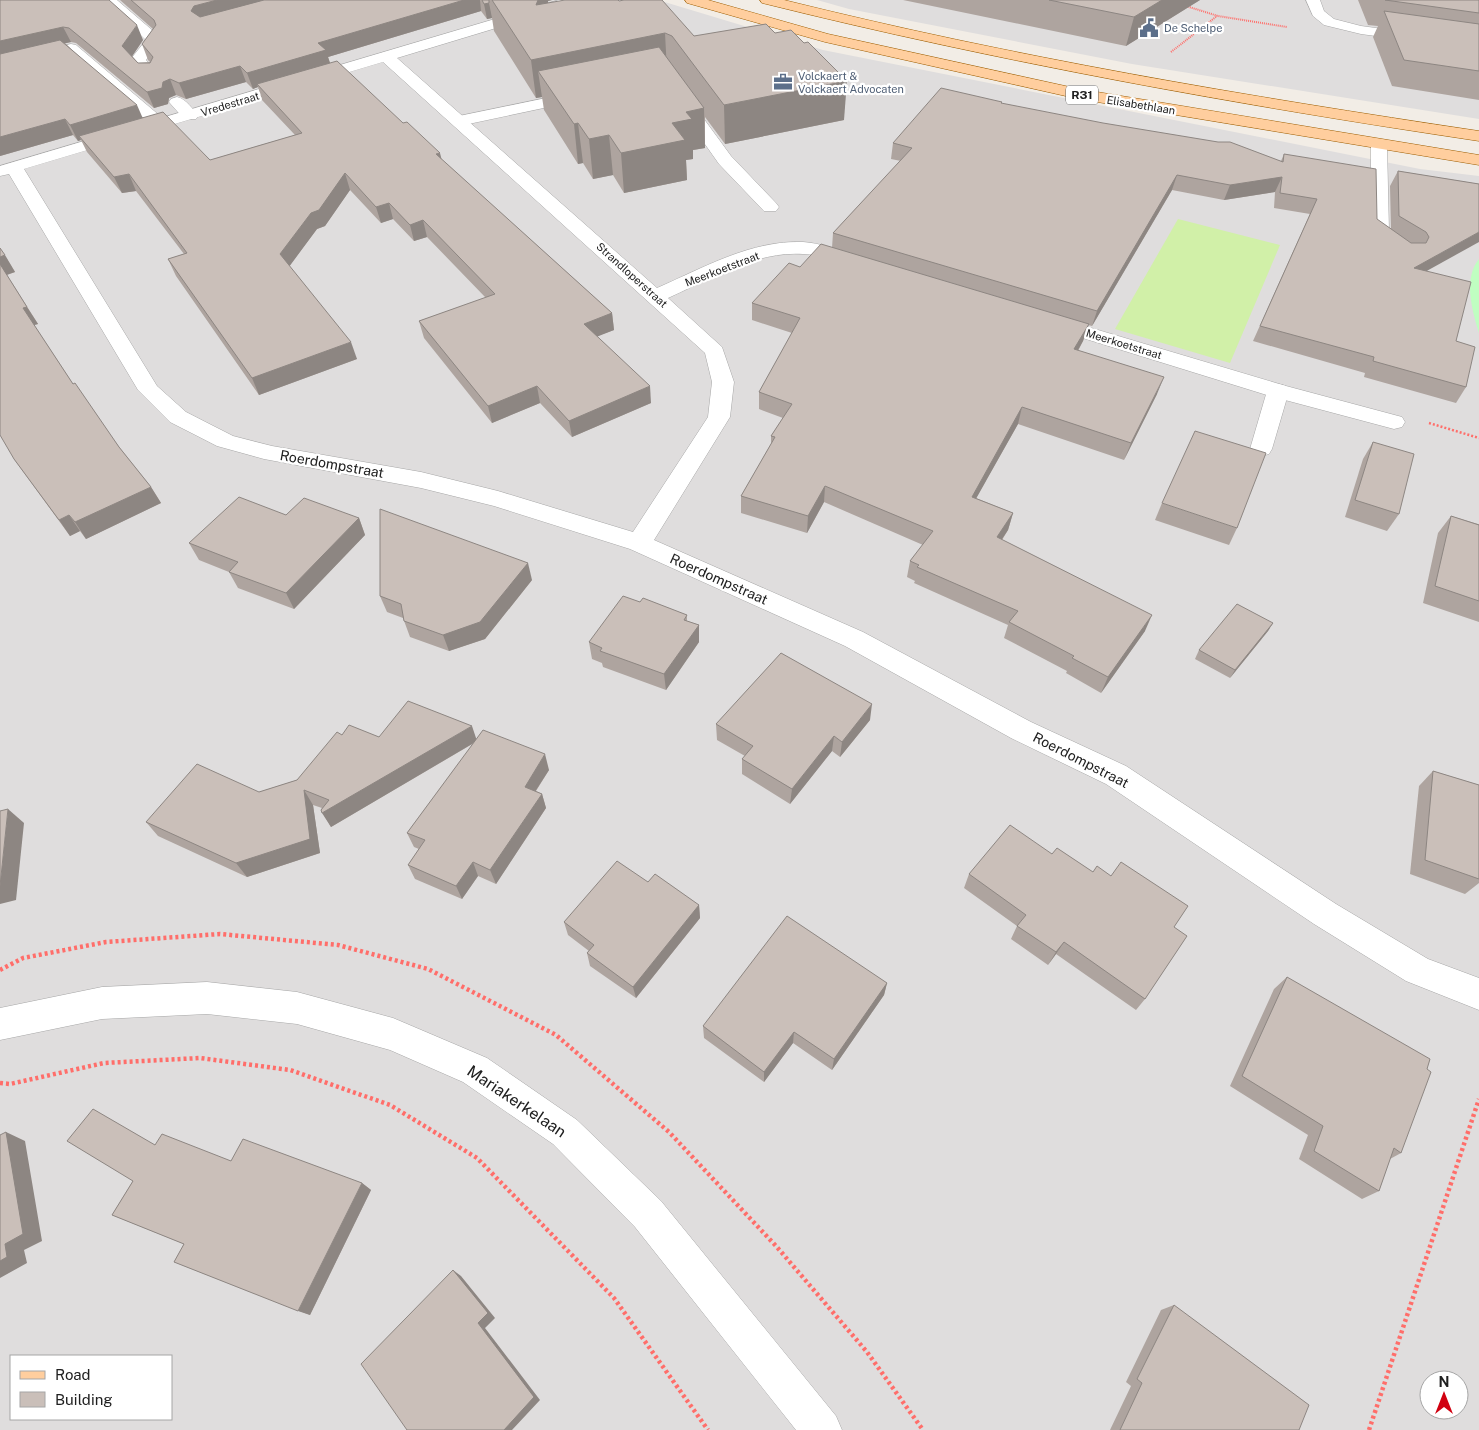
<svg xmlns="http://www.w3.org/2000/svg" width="1479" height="1430" viewBox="0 0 1479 1430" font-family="'Public Sans',sans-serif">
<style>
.residential{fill:#dfdddd;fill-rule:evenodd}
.grass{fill:#d1f0a8}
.park{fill:#c0fec1}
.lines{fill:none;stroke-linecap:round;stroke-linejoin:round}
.lane-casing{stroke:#a7a7a7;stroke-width:1}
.street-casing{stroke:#a7a7a7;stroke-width:1}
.primary-casing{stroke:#9d5d00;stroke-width:1}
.path-far2{stroke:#ff6e6a;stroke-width:2;stroke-dasharray:1 1;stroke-linecap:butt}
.path-far1{stroke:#ff6e6a;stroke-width:2.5;stroke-dasharray:2 2;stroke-linecap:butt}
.path{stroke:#ff6e6a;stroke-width:4.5;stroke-dasharray:3 3;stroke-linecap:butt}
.lane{fill:#fff;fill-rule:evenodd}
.street{fill:#fff;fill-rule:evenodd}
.primary{fill:#ffce9e;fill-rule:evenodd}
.wall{fill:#aea49f;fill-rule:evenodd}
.shaded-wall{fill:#8d8682}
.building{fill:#cabfb9;stroke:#8d8682}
.labels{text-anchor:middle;stroke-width:4.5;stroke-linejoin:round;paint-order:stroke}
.far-service-label{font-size:11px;fill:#4e5e75;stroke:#fff;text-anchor:start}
.far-street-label{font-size:11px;fill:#202020;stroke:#fff}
.shield{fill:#fff;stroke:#636363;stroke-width:1}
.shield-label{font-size:12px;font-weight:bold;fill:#202020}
.street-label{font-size:14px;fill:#202020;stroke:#fff}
.near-street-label{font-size:16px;fill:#202020;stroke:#fff}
</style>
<rect width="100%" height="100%" fill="#f2ede6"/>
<g class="residential">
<path d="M0,0H658L823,50L1420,169L1479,176V1430H0ZM11,1356H171V1419H11ZM1429,1380H1459V1410H1429Z"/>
<path d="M817,0H1479V119L1132,64L849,9Z"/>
</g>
<path class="grass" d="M1178,219L1280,245L1230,363L1115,329Z"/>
<path class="park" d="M1479,259V333C1472,311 1463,278 1479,259Z"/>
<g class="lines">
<g class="lane-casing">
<g id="lane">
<path d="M102,0H117L159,36L161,39L146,60L158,74L155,77H145L130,60L146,40Z"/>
<path d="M71,44L76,45L166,121L168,124L166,127H154L68,53L0,70V60Z"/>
<path d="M580,91L588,96L586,99L459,126L451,121L459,116Z"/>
<path d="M177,97C186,99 193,109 198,116L196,119H184L169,102L171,99Z"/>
<path d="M684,98L690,100L731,156L776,203L779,207L776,211H764L719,164L676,103Z"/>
<path d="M1379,140L1385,141L1387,145L1389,232L1410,247L1408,251C1395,254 1378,244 1371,234V145L1373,141Z"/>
<path d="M1278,384L1286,386L1289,391L1272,449L1269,454L1261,456L1253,454L1250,449L1267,391L1270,386Z"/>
</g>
</g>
<g class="street-casing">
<g id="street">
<path d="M559,0H581L579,3L397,58L657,288C703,268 751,240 803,242C822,243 841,252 859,257L861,261L859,265L852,267C836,263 820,254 803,254C755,251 710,279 668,298L722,347L734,382L730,417L654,540L863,632L1031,722L1126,766L1336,904L1428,959L1479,978V1010L1406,981L1314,924L1106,784L1011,738L845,646L630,549L494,506L421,488L264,459L217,446L170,422L138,390L9,174L0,176V166ZM383,62L705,353L712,382L708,417L633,532L498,491L421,472L272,446L233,436L186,412L157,386L24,169Z"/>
<path d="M1306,0H1320L1324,11L1334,19L1361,26L1479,42V50L1361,34L1324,25L1313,16Z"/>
<path d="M1051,316L1286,386L1402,417L1405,422L1402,427L1394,429L1270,396L1044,326L1041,322L1044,318Z"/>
<path d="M207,982L297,992L393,1018L487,1058L577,1120L661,1201L836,1416L842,1430H796L635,1227L553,1144L463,1082L390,1050L297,1024L207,1014L102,1019L0,1040V1008L102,987Z"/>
</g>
</g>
<g class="primary-casing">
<g id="primary">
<path d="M685,0H708L828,34L1079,89L1479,155V165L1079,99L825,42L687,3Z"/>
<path d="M760,0H784C1013,57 1245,96 1479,131V141C1238,105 999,62 762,3Z"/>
</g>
</g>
<g class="path-far2">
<path d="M1186,6L1218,16L1287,27"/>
<path d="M1171,52L1217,16"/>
</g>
<path class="path-far1" d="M1429,423L1479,438"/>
<g class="path">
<path d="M0,970L23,958L106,942L220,934L338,945L428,969L556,1035L669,1132L776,1246L867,1352L923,1430"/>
<path d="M0,1083L10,1084L104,1063L200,1058L290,1070L390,1105L477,1158L614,1298L708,1430"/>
<path d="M1369,1430L1479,1099"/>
</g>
<use href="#lane" class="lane"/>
<use href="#street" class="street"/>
<use href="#primary" class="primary"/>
</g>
<g class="wall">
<path d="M0,0L143,40L132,56L138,63L150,62L148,60L142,44L153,29L120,0H552L548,1V3L619,1L694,36L844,120L725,144L705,117V148L693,150V159L686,160L687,180L624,193L613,175L593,179L583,163L578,164L544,110L542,97L536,98L494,31L492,18L487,19L481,11L328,57L330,63L441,159L612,313L614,330L597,336L651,403L572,437L540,403L492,423L424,338L419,321L486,298L427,237L414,241L393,219L381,223L350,190L325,226L317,229L289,266L357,359L259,395L176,276L168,259L184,254L136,191L122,193L87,152L81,140L78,141L73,135L0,156ZM71,42L76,43L154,108L168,104L169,98L176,95L186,99L246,82L253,89L258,87L262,100L295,135L210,160L143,118L65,43Z"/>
<path d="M903,0H1200L1126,46Z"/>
<path d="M1358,0H1479V100L1392,86L1373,37L1378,26L1368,25Z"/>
<path d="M1002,102V104L1281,161L1284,154L1391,229L1390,186L1398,171L1479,184L1427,271L1456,341L1466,387L1456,403L1364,377L1365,373L1253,341L1310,214L1274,208L1275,192L1224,200L1172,190L1092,326L1088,325L1083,341L1078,351L1157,394L1124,460L1018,424L976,498L1013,513L1008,530L1002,540L1145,631L1101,693L1066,673L1067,671L1004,638L1008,625L914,583L915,581L907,577L910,561L923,545L824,502L807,533L741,513V496L771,444V436L783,418L759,409V392L792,333L752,320V303L800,267L832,248L833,233L901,161L891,159L893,143Z"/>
<path d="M0,248L15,272L7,275L38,324L34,325L73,384L119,447L151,487L161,503L86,539L80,531L70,536L14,459Z"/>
<path d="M1373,442L1399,514L1387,531L1345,517L1363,459Z"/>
<path d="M1162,503L1237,528L1229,545L1155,520Z"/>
<path d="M286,515L359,518L365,535L294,609L238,588L229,572L199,560L189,543Z"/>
<path d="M1451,516L1478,524H1479V622L1423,603L1438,533Z"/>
<path d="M532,580L485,639L449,651L410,637L403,618L387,612L380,596Z"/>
<path d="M640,602L687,615V621L699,625V642L666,690L603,667L602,663L592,659L589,642Z"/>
<path d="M1273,623L1268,631L1230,678L1195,659L1199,650Z"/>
<path d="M870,720L840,757L832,751L790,804L742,774V759L745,756L717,740L716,724Z"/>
<path d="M342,735L379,737L476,740L549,770L536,791L542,794L546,808L496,884L478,876L462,899L415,879L408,865L419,849L414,847L407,833L474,743L331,827L321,810L322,808L313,805L320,853L247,877L158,836L146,822L259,792L297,780Z"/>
<path d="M1433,771L1479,785V883L1465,894L1410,874L1419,786Z"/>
<path d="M1052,854L1174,927L1145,999L1136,1010L1056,954L1048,965L1011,939L1017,926L964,888L969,874Z"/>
<path d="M648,882L699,905L700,918L636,998L590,966L587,953L589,951L568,935L564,922Z"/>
<path d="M1287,977L1401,1153L1390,1159L1379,1191L1362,1199L1299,1159L1308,1135L1230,1086L1274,989Z"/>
<path d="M887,983L884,995L832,1070L793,1043L764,1082L704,1038L703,1026Z"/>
<path d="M155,1145L231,1161L362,1183L371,1190L310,1315L174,1262L184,1244L112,1215Z"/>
<path d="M1174,1305L1299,1430H1110L1131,1386L1126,1382L1161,1310Z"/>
</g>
<g class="shaded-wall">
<path d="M217,0H280L200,21L191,11L194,6Z"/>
<path d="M464,0H480L481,11L328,57L331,66L257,84L258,87L253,89L247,73L318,43Z"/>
<path d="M499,0H552L548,1L549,14Z"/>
<path d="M1162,0H1200L1126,46L1134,17Z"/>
<path d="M489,3L492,18L487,19L484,4Z"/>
<path d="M137,25L143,40L129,61L122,46Z"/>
<path d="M63,27L71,42L0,58V41Z"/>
<path d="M665,33L667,71H538L542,97L536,98L531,60Z"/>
<path d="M240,66L246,82L186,99L179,83Z"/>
<path d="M170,79L176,95L169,98L168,104L154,108L147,92L163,82Z"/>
<path d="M847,81L844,120L725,144L724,105Z"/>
<path d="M137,105L144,121L79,136L81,140L78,141L70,125Z"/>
<path d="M704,108L705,148L693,150V159L686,160L687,180L624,193L621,153L672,123L686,112Z"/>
<path d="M65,119L73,135L0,156V137Z"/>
<path d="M578,123L583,163L578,164L574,124Z"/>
<path d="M609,135L613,175L593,179L589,139Z"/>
<path d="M440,153L444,169L436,154Z"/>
<path d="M345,173L350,190L325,226L317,229L286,271L280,254L311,213Z"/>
<path d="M129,174L136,191L122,193L114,177Z"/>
<path d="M1177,175L1172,190L1092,326L1097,311Z"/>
<path d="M1282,177L1275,192L1224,200L1230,185Z"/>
<path d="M389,203L393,219L381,223L376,207Z"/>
<path d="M423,220L427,237L414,241L410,225Z"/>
<path d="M1479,232V242L1405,283L1414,268Z"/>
<path d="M5,255L15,272L6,275L0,265V257Z"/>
<path d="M27,307L38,324L34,325L23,308Z"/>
<path d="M612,313L614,330L586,341L584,324Z"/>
<path d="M1089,324L1083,341L1069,366L1074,349Z"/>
<path d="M351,342L357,359L259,395L252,378Z"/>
<path d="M1164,377L1157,394L1124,460L1131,443Z"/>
<path d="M537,386L540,403L492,423L488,406Z"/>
<path d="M650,386L651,403L572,437L569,421Z"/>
<path d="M1022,407L1018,424L968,513L972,497Z"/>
<path d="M825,486L824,502L807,533L808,516Z"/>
<path d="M151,487L161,503L86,539L75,522Z"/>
<path d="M1013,513L1008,530L992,554L997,537Z"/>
<path d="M69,515L80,531L70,536L59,520Z"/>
<path d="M359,518L365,535L294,609L286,593Z"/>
<path d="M528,563L532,580L485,639L449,651L443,635Z"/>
<path d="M1152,615L1145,631L1101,693L1108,677Z"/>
<path d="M1273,623L1268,631L1230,678L1235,670Z"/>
<path d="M699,625V642L666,690L664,674Z"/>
<path d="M872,704L870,720L840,757L842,742Z"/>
<path d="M472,726L477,741L331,827L322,813Z"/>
<path d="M834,736L832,751L790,804L792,789Z"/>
<path d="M545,754L549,770L529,801L525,787Z"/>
<path d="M304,790L313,805L320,853L247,877L236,863Z"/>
<path d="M542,794L546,808L496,884L490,870Z"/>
<path d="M8,809L24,823L16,900L0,904V886Z"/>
<path d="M473,862L478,876L462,899L456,886Z"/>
<path d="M699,905L700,918L636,998L633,987Z"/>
<path d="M1064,942L1056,954L1048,965L1056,952Z"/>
<path d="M887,983L884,995L832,1070L834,1059Z"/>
<path d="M794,1032L793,1043L764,1082V1072Z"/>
<path d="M6,1132L25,1141L42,1241L24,1250L27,1263L0,1278V1261L5,1244Z"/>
<path d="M362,1183L371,1190L310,1315L298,1311Z"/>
<path d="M453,1270L461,1276L495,1318L485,1328L540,1400L512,1430H504L478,1323Z"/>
</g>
<g class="building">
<path d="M0,0H109L137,25L122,46L138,63H150L153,57L142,44L156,25L154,20L131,0H217L194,6L191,11L200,17L264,0H464L318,43L326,50L247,73L240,66L179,83L170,79L163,82L162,88L147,92L69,28L63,27L0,41Z"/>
<path d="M482,0H489V3L484,4Z"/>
<path d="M492,0H538L536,5L565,0H618L619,1L624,0H662L694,36L766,24L775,33L791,30L804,43L808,42L847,81L724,105L672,36L665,33L531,60Z"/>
<path d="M1049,0H1162L1134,17Z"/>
<path d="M1385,0H1479V13Z"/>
<path d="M1384,11L1479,24V71L1404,60Z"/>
<path d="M60,40L137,105L70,125L65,119L0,137V54Z"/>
<path d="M659,47L704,108L686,112L692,119L672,123L685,140L621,153L609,135L589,139L578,123L574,124L538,71Z"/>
<path d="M337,61L403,123L407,122L440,153L436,154L612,313L584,324L650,386L569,421L537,386L488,406L419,321L495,294L423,220L410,225L389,203L376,207L345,173L319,210L311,213L280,254L351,342L252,378L168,259L187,253L129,174L114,177L79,136L163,112L210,160L302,133L257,84Z"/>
<path d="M941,88L1002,102L1001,103L1103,123L1218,142H1230L1283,162L1284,154L1376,169L1377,219L1411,243H1426L1429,237L1426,232L1399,216L1398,171L1479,184V232L1414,268L1471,282L1456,341L1475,347L1466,387L1373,361L1374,357L1260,326L1317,199L1280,193L1282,177L1230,185L1177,175L1097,311L833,233L912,148L893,143Z"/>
<path d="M821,244L1089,324L1074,349L1164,377L1131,443L1022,407L972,497L1013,513L997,537L1152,615L1108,677L1072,658L1074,656L1009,622L1018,611L917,567L919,565L910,561L933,531L825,486L808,516L741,496L775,437L771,436L792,404L759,392L800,318L752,303L789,263L800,267Z"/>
<path d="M0,248L5,255L0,257Z"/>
<path d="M0,264L27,307L23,308L73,384L75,383L119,447L151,487L75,522L69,515L59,520L14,459L0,435Z"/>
<path d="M1195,431L1266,453L1237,528L1162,503Z"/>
<path d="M1373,442L1414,454L1399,514L1355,500Z"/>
<path d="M239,497L286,515L304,498L359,518L286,593L229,572L238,562L189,543Z"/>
<path d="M380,509L528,563L480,622L443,635L404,621L401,604L380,596Z"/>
<path d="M1451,516L1479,525V601L1435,586Z"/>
<path d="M623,596L640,602L643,598L687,615L684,620L699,625L664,674L600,651L602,648L589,642Z"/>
<path d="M1237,604L1273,623L1235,670L1199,650Z"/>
<path d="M781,653L872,704L842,742L834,736L792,789L742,759L753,746L716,724Z"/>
<path d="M408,701L472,726L322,813L321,810L329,800L304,790L310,839L236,863L146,822L197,764L259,792L297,780L337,732L342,735L349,725L379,737Z"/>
<path d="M483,730L545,754L525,787L542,794L490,870L473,862L456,886L408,865L425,840L407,833Z"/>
<path d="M1433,771L1479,785V879L1425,860Z"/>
<path d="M8,809L0,886V811Z"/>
<path d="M1010,825L1052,854L1057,848L1093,872L1097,866L1111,876L1121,862L1188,906L1174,927L1187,936L1145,999L1064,942L1056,952L1017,926L1026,915L969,874Z"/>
<path d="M617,861L648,882L655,874L699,905L633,987L587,953L594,945L564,922Z"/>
<path d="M787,916L887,983L834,1059L794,1032L764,1072L703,1026Z"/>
<path d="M1287,977L1430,1059L1427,1069L1431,1072L1401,1153L1394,1148L1379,1191L1314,1151L1323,1126L1242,1076Z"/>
<path d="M93,1109L155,1145L162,1134L231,1161L243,1139L362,1183L298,1311L174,1262L184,1244L112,1215L133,1181L67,1141Z"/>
<path d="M6,1132L23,1234L5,1244L7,1257L0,1261V1135Z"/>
<path d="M453,1270L488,1313L478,1323L534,1397L504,1430H407L361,1364Z"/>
<path d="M1174,1305L1309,1405L1299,1430H1120L1142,1383L1137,1379Z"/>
</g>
<defs>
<g id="civic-bare" transform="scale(1.5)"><path d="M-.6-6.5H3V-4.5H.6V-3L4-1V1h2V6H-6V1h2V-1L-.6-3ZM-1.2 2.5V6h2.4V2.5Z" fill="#5c6f8a" stroke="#fff" stroke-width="2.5" paint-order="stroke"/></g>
<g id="office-bare" transform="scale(1.5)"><path d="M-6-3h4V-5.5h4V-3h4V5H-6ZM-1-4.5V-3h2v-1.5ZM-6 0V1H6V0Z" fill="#5c6f8a" stroke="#fff" stroke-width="2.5" paint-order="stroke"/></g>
</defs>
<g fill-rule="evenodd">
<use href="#civic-bare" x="1149" y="28"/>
<use href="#office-bare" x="783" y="82"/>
</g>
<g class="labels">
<g class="far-service-label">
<text x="1164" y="32">De Schelpe</text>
<text x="798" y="80">Volckaert &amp;<tspan x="798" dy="13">Volckaert Advocaten</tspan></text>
</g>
<g class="far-street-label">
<text transform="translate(230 104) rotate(-17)" y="4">Vredestraat</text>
<text transform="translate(1141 105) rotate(9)" y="4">Elisabethlaan</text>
<text transform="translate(722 269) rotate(-21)" y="4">Meerkoetstraat</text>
<text transform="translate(632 275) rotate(42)" y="4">Strandloperstraat</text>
<text transform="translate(1124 344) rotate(17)" y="4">Meerkoetstraat</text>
</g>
<rect class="shield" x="1066" y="85.5" width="32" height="19" rx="4"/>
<g class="shield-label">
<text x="1082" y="99">R31</text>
</g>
<g class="street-label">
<text transform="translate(332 464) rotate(10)" y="5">Roerdompstraat</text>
<text transform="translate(719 579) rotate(24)" y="5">Roerdompstraat</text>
<text transform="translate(1081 760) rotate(27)" y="5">Roerdompstraat</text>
</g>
<g class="near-street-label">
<text transform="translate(517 1101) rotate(34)" y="6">Mariakerkelaan</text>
</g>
</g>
<rect x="10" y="1355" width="162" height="65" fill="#ffffff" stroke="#a6a6a6"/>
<rect x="20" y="1371" width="25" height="8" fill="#ffce9e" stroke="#a6a6a6"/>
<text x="55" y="1380" font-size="15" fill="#202020">Road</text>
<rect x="20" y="1392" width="25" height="15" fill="#cabfb9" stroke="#a6a6a6"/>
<text x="55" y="1405" font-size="15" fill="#202020">Building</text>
<g transform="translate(1444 1395)"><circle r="24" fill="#ffffff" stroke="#a6a6a6"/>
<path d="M0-4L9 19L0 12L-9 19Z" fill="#d10010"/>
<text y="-8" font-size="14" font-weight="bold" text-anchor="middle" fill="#202020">N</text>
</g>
</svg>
